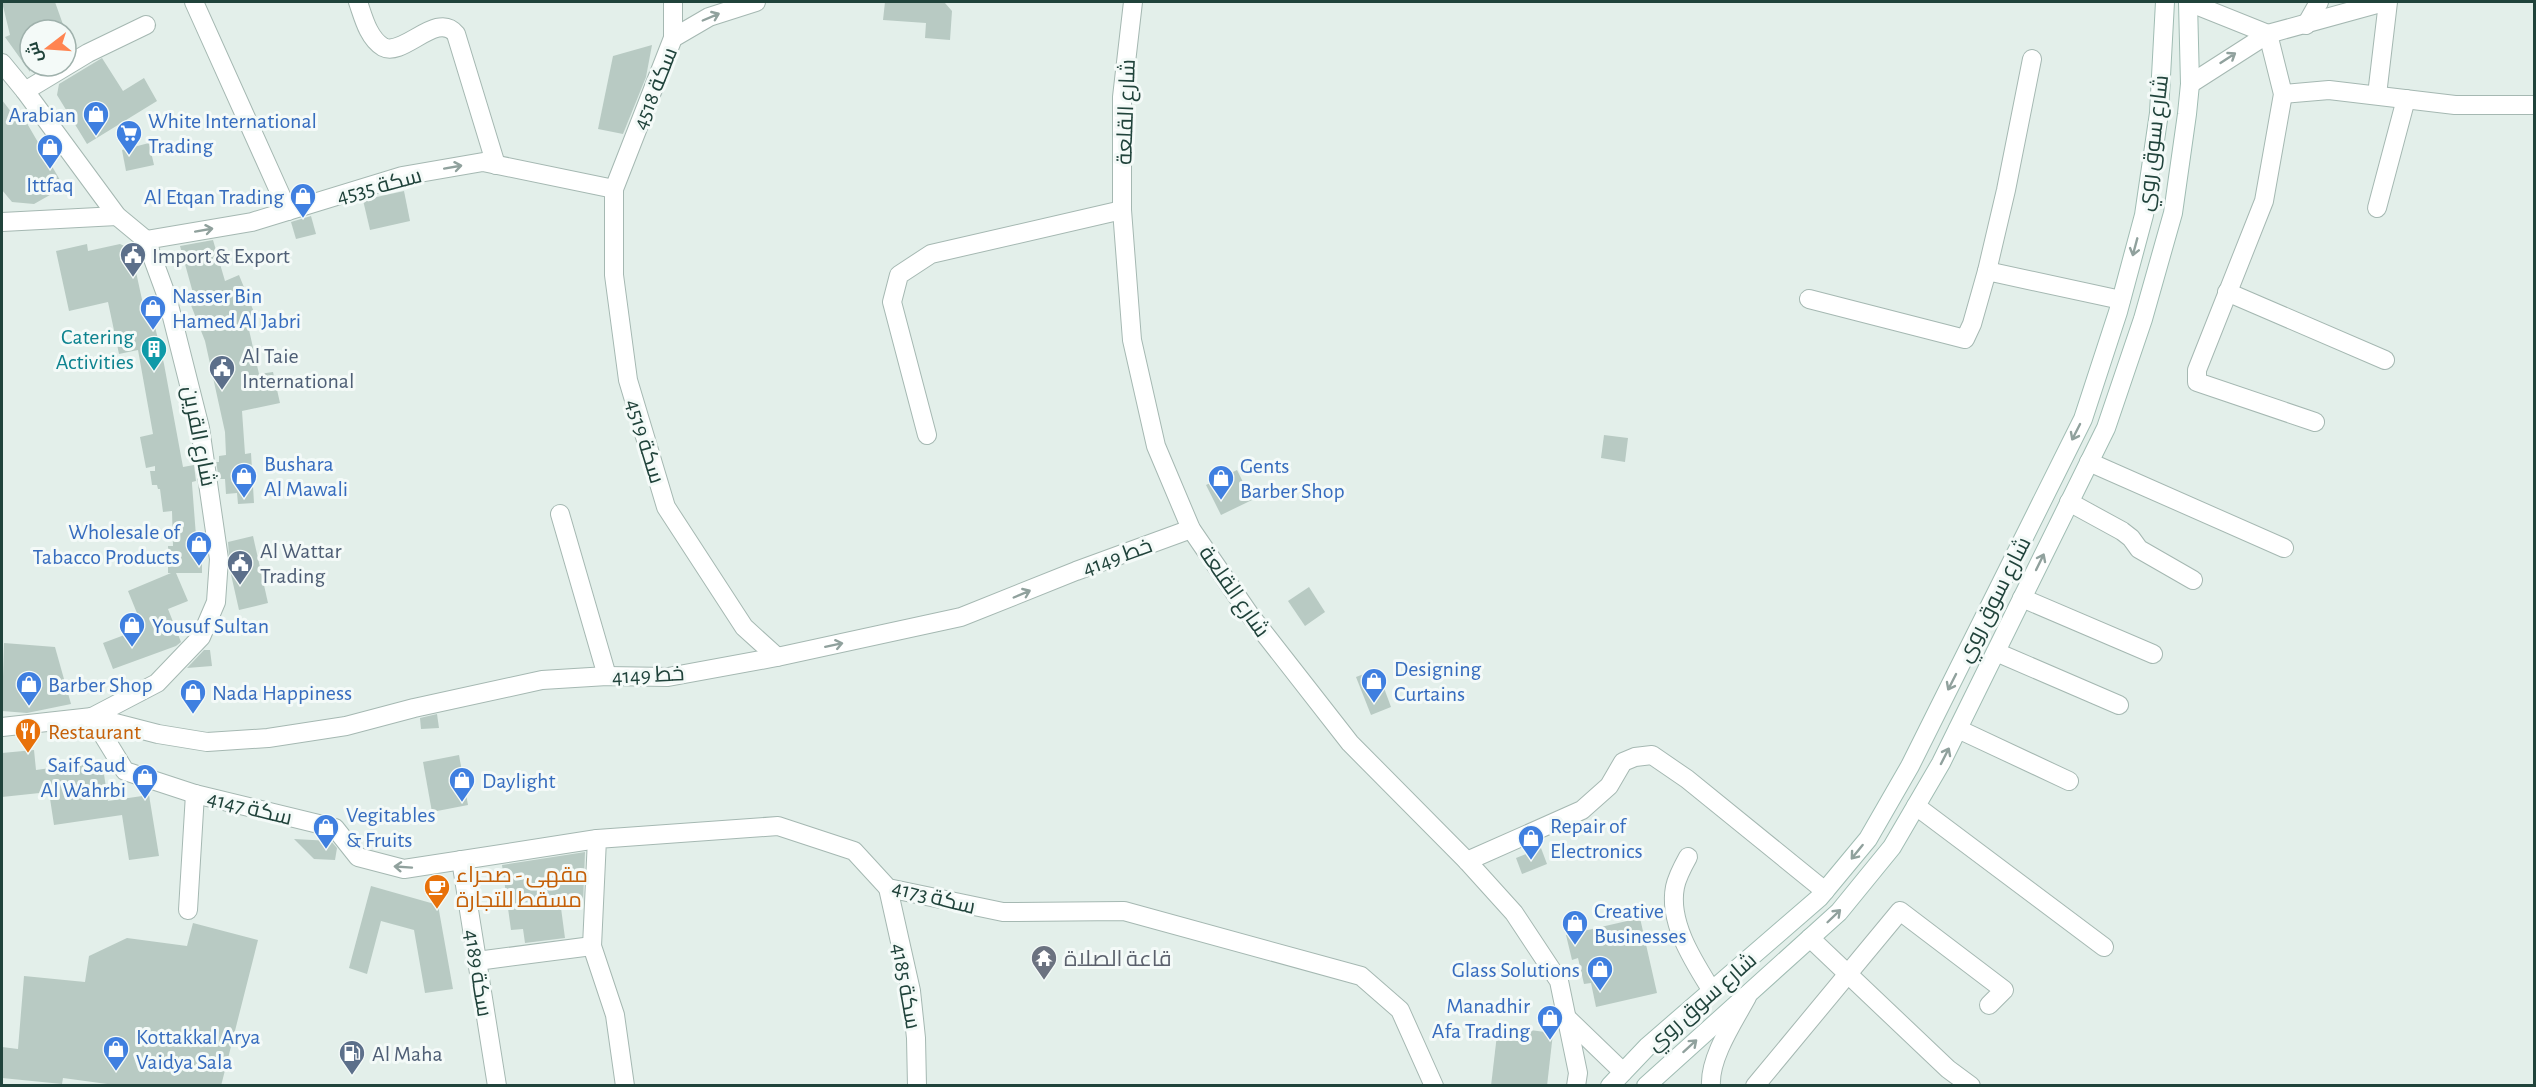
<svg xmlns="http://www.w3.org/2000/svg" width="2536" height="1087" viewBox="0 0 2536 1087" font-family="'Alegreya Sans',Cairo,sans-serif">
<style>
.building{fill:#b8cac3}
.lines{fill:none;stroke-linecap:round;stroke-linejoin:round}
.street-casing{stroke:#a5b8b2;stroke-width:20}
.secondary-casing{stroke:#a0bcb3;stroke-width:20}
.street{stroke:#fff;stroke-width:18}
.secondary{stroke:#fff;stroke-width:18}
.oneway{stroke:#90a19d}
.labels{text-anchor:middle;stroke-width:6;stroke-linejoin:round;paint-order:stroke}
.street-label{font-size:22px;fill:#20433b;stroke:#f4faf8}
.shop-label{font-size:22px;fill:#366cbe;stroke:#f4faf8;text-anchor:start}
.service-label{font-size:22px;fill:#4e5e75;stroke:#f4faf8;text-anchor:start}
.culture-label{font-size:22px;fill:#0d838f;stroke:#f4faf8;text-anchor:end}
.food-label{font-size:22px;fill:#c56008;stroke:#f4faf8;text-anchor:start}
.worship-label{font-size:22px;fill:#5b616d;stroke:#f4faf8;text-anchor:start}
</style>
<rect width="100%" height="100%" fill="#e3efea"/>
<g class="building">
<path d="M2,2H55L65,30H30V72L5,37L10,35Z"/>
<path d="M885,2L945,3L952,11L950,40L925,38L926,23L883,20Z"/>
<path d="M652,45L646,77L623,134L598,129L613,56Z"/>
<path d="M102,58L123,91L144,78L157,101L87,144L57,95L59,84Z"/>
<path d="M2,100L15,117L21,113L64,187L34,204L12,202L2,190Z"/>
<path d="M149,143L154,165L126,171L122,150Z"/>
<path d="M404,191L410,221L370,230L363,200Z"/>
<path d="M311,216L316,234L296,239L291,222Z"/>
<path d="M213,240L225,281L239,275L256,317L247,321L259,374L273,372L280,403L242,411L245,454L251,453L254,503L238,504L237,493L226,494L225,479H219L216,462H219V456L226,455L225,432L205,341L187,295L193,293L180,246Z"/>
<path d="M87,244L88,251L120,244L131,249L143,304L149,302L164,364L183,467L194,465L196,481L192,482V484L197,549L202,547V573H176L188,601L168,609L181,642L176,646L113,669L103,643L143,628L128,591L171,573H168V546H173L172,511L163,512L160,489H158L157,485H152L150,471H155V466L146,468L140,437L153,434L138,350L119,354L108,302L69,311L56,251Z"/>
<path d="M1604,435L1628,438L1625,462L1601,458Z"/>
<path d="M1237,470L1252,500L1221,515L1206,485Z"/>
<path d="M253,536L268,603L239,610L230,570L228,542Z"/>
<path d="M1309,587L1325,612L1305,626L1288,601Z"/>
<path d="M4,643L55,647L71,704L27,713L2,711Z"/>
<path d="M204,650H210L212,666L187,668Z"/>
<path d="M1377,669L1391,707L1371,715L1356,677Z"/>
<path d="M437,714L439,728L421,729L420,718Z"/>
<path d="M34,750L36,770L102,761L108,801L149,795L159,856L129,860L122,815L54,825L49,792L2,797V753Z"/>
<path d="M459,755L468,805L432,812L423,762Z"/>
<path d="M294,839L331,841L337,848L335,860L314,859Z"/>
<path d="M1541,848L1547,864L1522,874L1516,858Z"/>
<path d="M585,852L583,905L561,908L565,938L525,943L523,929L511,930L502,865Z"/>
<path d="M371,886L438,905L453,989L425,993L414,930L381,921L367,974L349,968Z"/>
<path d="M1640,918L1657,993L1596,1007L1591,983L1584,984L1578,958L1572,960L1566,935Z"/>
<path d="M193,923L258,940L221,1086H122L63,1078L62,1084L2,1078V1047L18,1049L24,976L85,982L89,956L127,938L187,946Z"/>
<path d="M1498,1026L1553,1033L1547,1086H1491Z"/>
</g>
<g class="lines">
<g class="street-casing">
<g id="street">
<path d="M194,2L288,211"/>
<path d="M358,2C363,16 368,38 383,47C403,58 437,10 456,34L496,165"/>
<path d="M673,2V38"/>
<path d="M756,2L709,17L673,38L614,189V275L628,380L666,507L744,627L777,657"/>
<path d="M1133,2L1122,97V210L1132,340L1156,446L1191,529L1250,615L1350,743L1467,861L1514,913L1559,981L1578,1073L1576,1086"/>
<path d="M2188,2L2268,34"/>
<path d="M2306,25L2319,2"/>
<path d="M2268,34L2283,94L2264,201L2197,370V382L2315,422"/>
<path d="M2,63L25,91L117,216L146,240L167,297L200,428L219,559L216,602L201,637L157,683L92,717L2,727"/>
<path d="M2190,84L2268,34L2384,2"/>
<path d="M25,91L88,53L146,25"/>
<path d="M2283,94L2329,90L2455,105H2534"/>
<path d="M2377,95L2388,2"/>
<path d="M2377,208L2406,99"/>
<path d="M2,222L117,216"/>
<path d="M146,240L252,222L402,176L483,162L614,189"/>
<path d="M1987,271L2006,190L2032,59"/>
<path d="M2227,292L2385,360"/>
<path d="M1809,299L1965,339L1972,324L1987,271L2121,300"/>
<path d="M927,435L892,302L899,275L931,254L1122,210"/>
<path d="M2089,462L2284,548"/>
<path d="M2069,502L2122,531L2131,538L2139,549L2193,580"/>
<path d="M560,514L607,676"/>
<path d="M2022,598L2153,654"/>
<path d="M1996,652L2119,705"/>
<path d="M92,717L158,734L207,742L268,738L346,726L414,708L542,680L607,676L668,677L777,657L961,617L1076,571L1191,529"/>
<path d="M92,717L125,771L195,794L335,828L358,857L404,869L597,839"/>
<path d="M1958,729L2069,781"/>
<path d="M1916,806L2104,947"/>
<path d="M1688,857C1683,866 1677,877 1675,887C1668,923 1694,962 1712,991"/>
<path d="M461,860L497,1086"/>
<path d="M1467,861L1582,810L1609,786L1623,762L1635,757L1652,755L1687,779L1825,891"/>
<path d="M888,888L911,991L916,1038L917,1086"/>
<path d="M188,910L195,794"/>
<path d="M1810,938L1948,1069L1971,1086"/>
<path d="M477,961L592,946"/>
<path d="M1567,1018L1623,1072"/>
<path d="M625,1086L615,1015L592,946L597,839L778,826L854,851L888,888L1003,912L1124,911L1361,976L1400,1010L1434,1086"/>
<path d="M1711,1086C1709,1058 1734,1021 1747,997"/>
<path d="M1755,1086L1900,911L2004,990L1989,1005"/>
</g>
</g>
<g class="secondary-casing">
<g id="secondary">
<path d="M1610,1086L1648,1046L1819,898L1868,839L1910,766L2083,419L2118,312L2144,215L2159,113L2165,2"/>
<path d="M1646,1086L1839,912L1892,847L1941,763L2106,428L2143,319L2173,213L2187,114L2190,84L2188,2"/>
</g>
</g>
<use href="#street" class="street"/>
<use href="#secondary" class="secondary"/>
</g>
<defs><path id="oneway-shaft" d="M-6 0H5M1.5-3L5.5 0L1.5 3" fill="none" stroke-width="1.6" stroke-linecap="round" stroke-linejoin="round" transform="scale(1.5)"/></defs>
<g class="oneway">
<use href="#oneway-shaft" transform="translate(711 17) rotate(-23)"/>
<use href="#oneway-shaft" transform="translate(2228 58) rotate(-33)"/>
<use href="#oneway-shaft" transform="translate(453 167) rotate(-10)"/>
<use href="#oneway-shaft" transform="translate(204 230) rotate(-10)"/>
<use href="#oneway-shaft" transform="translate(2135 247) rotate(105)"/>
<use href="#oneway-shaft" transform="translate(2076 432) rotate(117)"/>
<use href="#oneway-shaft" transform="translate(2040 562) rotate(-64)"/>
<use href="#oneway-shaft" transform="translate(1022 594) rotate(-23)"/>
<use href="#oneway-shaft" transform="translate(834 645) rotate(-12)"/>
<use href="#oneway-shaft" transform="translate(1952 682) rotate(117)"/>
<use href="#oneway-shaft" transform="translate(1945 756) rotate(-63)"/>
<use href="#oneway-shaft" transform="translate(1857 852) rotate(129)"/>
<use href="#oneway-shaft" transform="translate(403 867) rotate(-176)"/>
<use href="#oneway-shaft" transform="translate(1834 916) rotate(-44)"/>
<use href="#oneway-shaft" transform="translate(1690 1046) rotate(-42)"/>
</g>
<defs>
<g id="shop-pin" transform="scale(1.35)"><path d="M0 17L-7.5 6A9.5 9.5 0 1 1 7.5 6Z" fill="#3f7fe0" stroke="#f4faf8"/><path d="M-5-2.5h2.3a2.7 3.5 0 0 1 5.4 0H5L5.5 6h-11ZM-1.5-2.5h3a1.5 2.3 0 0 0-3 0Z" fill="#fff"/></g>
<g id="supermarket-pin" transform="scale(1.35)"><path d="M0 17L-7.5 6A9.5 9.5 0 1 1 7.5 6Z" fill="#3f7fe0" stroke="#f4faf8"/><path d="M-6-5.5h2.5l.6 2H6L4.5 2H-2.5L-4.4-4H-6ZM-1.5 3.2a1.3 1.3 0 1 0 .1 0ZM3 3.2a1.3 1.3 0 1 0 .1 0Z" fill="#fff"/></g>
<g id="civic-pin" transform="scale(1.35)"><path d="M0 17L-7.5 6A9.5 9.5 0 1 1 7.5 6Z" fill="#5c6f8a" stroke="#f4faf8"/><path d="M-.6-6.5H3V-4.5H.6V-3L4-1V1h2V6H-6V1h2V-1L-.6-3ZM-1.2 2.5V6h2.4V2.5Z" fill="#fff"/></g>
<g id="building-pin" transform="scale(1.35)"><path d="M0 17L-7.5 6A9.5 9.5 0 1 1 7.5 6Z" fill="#0f9aa8" stroke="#f4faf8"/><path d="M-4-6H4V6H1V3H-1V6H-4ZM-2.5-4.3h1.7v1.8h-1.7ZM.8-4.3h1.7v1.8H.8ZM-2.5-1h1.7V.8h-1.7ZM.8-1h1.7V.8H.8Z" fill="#fff"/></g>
<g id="restaurant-pin" transform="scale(1.35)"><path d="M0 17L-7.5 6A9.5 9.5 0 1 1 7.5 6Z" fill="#e8710a" stroke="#f4faf8"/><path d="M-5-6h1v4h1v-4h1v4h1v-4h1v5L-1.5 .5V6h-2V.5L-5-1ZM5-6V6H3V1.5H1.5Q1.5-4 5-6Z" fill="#fff"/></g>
<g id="cafe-pin" transform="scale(1.35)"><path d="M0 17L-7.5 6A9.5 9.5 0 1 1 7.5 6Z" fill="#e8710a" stroke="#f4faf8"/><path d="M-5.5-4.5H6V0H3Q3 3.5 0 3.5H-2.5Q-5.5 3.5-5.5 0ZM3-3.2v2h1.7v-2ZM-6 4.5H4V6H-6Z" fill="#fff"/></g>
<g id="temple-pin" transform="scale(1.35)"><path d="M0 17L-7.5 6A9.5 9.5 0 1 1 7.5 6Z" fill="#6b7280" stroke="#f4faf8"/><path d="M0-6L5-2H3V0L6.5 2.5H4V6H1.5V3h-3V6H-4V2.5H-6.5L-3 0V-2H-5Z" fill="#fff"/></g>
<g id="fuel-pin" transform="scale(1.35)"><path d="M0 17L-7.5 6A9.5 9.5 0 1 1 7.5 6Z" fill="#5c6f8a" stroke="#f4faf8"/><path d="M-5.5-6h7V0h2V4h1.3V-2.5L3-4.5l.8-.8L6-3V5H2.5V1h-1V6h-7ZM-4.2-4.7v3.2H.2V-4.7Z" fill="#fff"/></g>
</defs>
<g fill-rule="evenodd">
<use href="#shop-pin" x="96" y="114"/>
<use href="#supermarket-pin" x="129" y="133"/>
<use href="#shop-pin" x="50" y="147"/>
<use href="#shop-pin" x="303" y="196"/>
<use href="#civic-pin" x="133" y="255"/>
<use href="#shop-pin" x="153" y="308"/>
<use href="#building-pin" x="154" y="349"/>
<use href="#civic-pin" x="222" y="368"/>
<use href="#shop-pin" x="244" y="476"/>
<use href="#shop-pin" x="1221" y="478"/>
<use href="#shop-pin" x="199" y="544"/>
<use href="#civic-pin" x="240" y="563"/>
<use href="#shop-pin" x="132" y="625"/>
<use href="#shop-pin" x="1374" y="681"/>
<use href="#shop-pin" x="29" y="684"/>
<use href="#shop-pin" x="193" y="692"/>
<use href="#restaurant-pin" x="28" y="731"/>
<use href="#shop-pin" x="145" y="777"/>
<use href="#shop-pin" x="462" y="780"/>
<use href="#shop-pin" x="326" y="827"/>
<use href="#shop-pin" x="1531" y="838"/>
<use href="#cafe-pin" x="437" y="887"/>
<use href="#shop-pin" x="1575" y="923"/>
<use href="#temple-pin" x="1044" y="958"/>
<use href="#shop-pin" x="1600" y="969"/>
<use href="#shop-pin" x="1550" y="1018"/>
<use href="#shop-pin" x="116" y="1049"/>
<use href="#fuel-pin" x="352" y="1053"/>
</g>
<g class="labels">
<g class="street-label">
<text transform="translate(654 88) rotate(-68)" y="8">سكة 4518</text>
<text transform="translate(1125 112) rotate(-88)" y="8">شارع القلعة</text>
<text transform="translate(2152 143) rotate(-83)" y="8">شارع سوق روي</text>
<text transform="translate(379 185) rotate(-15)" y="8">سكة 4535</text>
<text transform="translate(200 436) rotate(79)" y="8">شارع القرين</text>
<text transform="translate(646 441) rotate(73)" y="8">سكة 4519</text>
<text transform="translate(1117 556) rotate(-20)" y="8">4149 خط</text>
<text transform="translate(1235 591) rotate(55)" y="8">شارع القلعة</text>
<text transform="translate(1993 599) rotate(-63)" y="8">شارع سوق روي</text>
<text transform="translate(648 674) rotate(-3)" y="8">4149 خط</text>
<text transform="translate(250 807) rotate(14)" y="8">سكة 4147</text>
<text transform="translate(934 896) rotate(14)" y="8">سكة 4173</text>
<text transform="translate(479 973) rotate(81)" y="8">سكة 4189</text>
<text transform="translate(907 986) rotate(80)" y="8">سكة 4185</text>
<text transform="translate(1701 1001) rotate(-41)" y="8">شارع سوق روي</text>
</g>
<g class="shop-label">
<text x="76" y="122" text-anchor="end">Arabian</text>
<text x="148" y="128">White International<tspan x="148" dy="25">Trading</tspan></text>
<text x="50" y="192" text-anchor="middle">Ittfaq</text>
<text x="284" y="204" text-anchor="end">Al Etqan Trading</text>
<text x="172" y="303">Nasser Bin<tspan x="172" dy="25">Hamed Al Jabri</tspan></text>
<text x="264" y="471">Bushara<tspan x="264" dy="25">Al Mawali</tspan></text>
<text x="1240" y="473">Gents<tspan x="1240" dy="25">Barber Shop</tspan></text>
<text x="180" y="539" text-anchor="end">Wholesale of<tspan x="180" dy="25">Tabacco Products</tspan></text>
<text x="152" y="633">Yousuf Sultan</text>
<text x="1394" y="676">Designing<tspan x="1394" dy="25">Curtains</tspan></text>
<text x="48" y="692">Barber Shop</text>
<text x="212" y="700">Nada Happiness</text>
<text x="126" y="772" text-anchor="end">Saif Saud<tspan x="126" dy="25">Al Wahrbi</tspan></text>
<text x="482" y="788">Daylight</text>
<text x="346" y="822">Vegitables<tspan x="346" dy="25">&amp; Fruits</tspan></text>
<text x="1550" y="833">Repair of<tspan x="1550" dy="25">Electronics</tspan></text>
<text x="1594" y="918">Creative<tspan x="1594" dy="25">Businesses</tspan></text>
<text x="1580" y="977" text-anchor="end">Glass Solutions</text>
<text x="1530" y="1013" text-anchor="end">Manadhir<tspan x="1530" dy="25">Afa Trading</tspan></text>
<text x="136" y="1044">Kottakkal Arya<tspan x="136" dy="25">Vaidya Sala</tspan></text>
</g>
<g class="service-label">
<text x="152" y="263">Import &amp; Export</text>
<text x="242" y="363">Al Taie<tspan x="242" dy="25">International</tspan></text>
<text x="260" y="558">Al Wattar<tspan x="260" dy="25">Trading</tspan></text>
<text x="372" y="1061">Al Maha</text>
</g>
<g class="culture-label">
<text x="134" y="344">Catering<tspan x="134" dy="25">Activities</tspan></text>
</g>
<g class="food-label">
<text x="48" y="739">Restaurant</text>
<text x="456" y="882">مقهى - صحراء<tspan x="456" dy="25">مسقط للتجارة</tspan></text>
</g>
<g class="worship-label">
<text x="1064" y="966">قاعة الصلاة</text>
</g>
</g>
<rect width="2536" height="1087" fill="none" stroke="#20433b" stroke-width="6"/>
<g transform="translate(48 48) rotate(253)"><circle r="28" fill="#f4faf8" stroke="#9fb1ac" stroke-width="1.5"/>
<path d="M0-4.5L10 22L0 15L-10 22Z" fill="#ff8451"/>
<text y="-9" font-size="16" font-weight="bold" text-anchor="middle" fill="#20433b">ش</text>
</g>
</svg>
